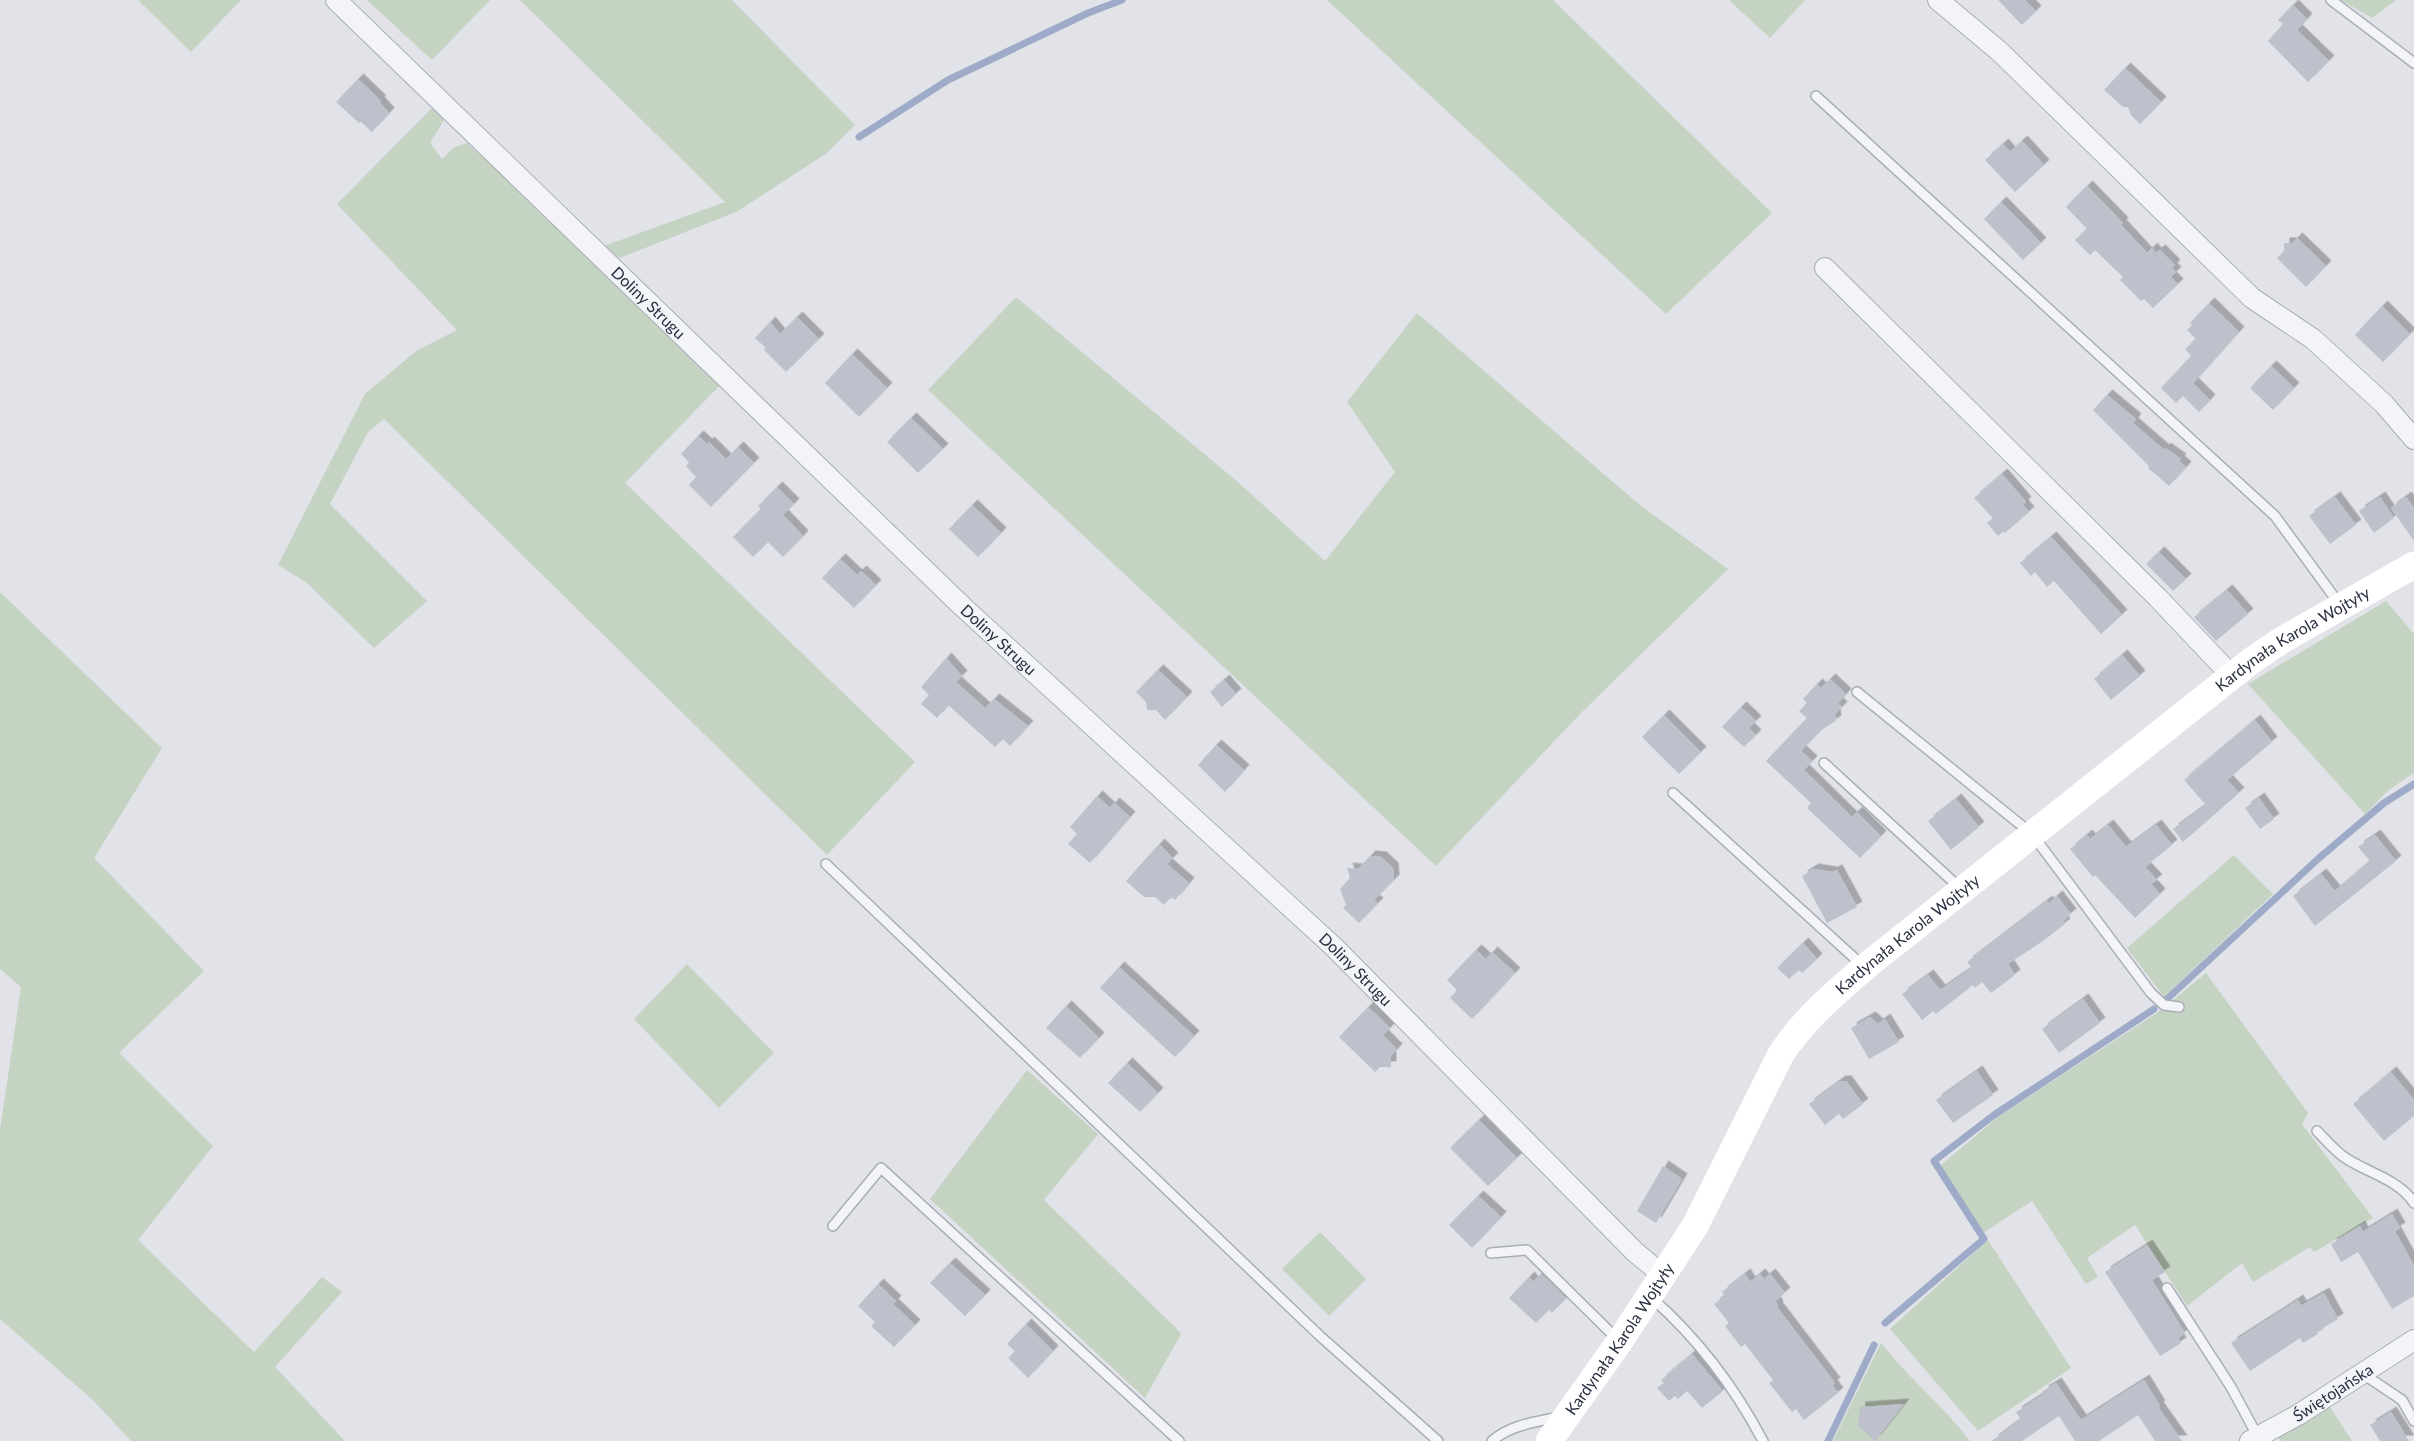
<svg xmlns="http://www.w3.org/2000/svg" width="2414" height="1441" viewBox="0 0 2414 1441" font-family="Lato,sans-serif">
<style>
.green{fill:#c4d3c2}
.lines{fill:none;stroke-linecap:round;stroke-linejoin:round}
.stream{stroke:#9dabc8;stroke-width:7}
.building{fill:#bec1cc;filter:url(#shadow)}
.lane-casing{stroke:#aaadb6;stroke-width:12}
.street-casing{stroke:#aaadb6;stroke-width:22}
.lane{stroke:#f3f4f8;stroke-width:9}
.street{stroke:#f3f4f8;stroke-width:20}
.secondary{stroke:#fff;stroke-width:27}
.labels{text-anchor:middle;stroke-width:6;stroke-linejoin:round;paint-order:stroke}
.street-label{font-size:16px;fill:#292e40;stroke:#f0f2f7}
</style>
<defs>
<filter id="shadow"><feDropShadow dx="5.5" dy="-5.5" stdDeviation="0" flood-color="#0004"/></filter>
</defs>
<rect width="100%" height="100%" fill="#e1e3e9"/>
<g class="green">
<path d="M138,0H241L191,52Z"/>
<path d="M367,0H490L432,60Z"/>
<path d="M520,0H732L855,125L827,153L738,211L620,258L604,246L725,202Z"/>
<path d="M1327,0H1553L1772,213L1666,314Z"/>
<path d="M1729,0H1805L1770,38Z"/>
<path d="M2341,0H2396L2372,18Z"/>
<path d="M436,104L444,120L430,143L442,159L453,148L467,143L724,381L625,483L915,762L827,855L384,419L368,432L330,504L427,601L374,648L307,583L278,565L365,394L416,351L457,330L337,204Z"/>
<path d="M1016,297L1239,483L1325,561L1395,472L1347,402L1417,313L1641,506L1728,569L1580,714L1436,866L928,390Z"/>
<path d="M0,592L162,748L94,858L204,971L119,1053L213,1146L138,1240L254,1352L322,1277L342,1292L275,1367L345,1441H131L93,1400L0,1319V1130L21,987L0,969Z"/>
<path d="M2386,601L2414,634V773L2390,789L2365,814L2248,684Z"/>
<path d="M2234,855L2273,894L2164,997L2127,948Z"/>
<path d="M687,964L774,1053L719,1108L634,1019Z"/>
<path d="M2206,973L2308,1113L2302,1124L2373,1218L2314,1252L2310,1247L2253,1282L2242,1263L2187,1306L2135,1225L2087,1258L2098,1277L2086,1284L2032,1201L1983,1233L1940,1166L1999,1116L2157,1013Z"/>
<path d="M1027,1070L1098,1134L1044,1200L1175,1327L1181,1334L1145,1398L930,1199Z"/>
<path d="M1320,1232L1366,1279L1329,1316L1282,1269Z"/>
<path d="M1988,1240L2071,1368L1978,1431L1890,1329Z"/>
<path d="M1881,1343C1908,1378 1943,1405 1970,1441H1833Z"/>
<path d="M2328,1404L2352,1441H2281L2276,1434Z"/>
</g>
<g class="lines">
<g class="stream">
<path d="M859,137L948,80L1088,13L1122,0"/>
<path d="M2166,1000L2319,858L2384,803L2414,784"/>
<path d="M1885,1323L1984,1239L1934,1161L1994,1115L2154,1009"/>
<path d="M1828,1441L1874,1345"/>
</g>
</g>
<g class="building">
<path d="M1998,0H2025L2036,11L2022,25Z"/>
<path d="M2293,5L2307,19L2297,30L2329,61L2308,82L2268,41L2283,24L2278,20Z"/>
<path d="M2125,68L2161,102L2140,124L2131,115L2128,107H2123L2104,90Z"/>
<path d="M358,79L381,101L379,102L389,113L372,132L361,122L359,123L336,102Z"/>
<path d="M2022,141L2044,165L2015,192L1985,160L2003,144L2010,152Z"/>
<path d="M2087,186L2123,223L2121,225L2147,253L2152,248L2156,253L2160,250L2175,265L2172,268L2176,272L2171,277L2178,284L2153,308L2144,299L2141,301L2120,280L2123,277L2095,250L2090,255L2075,240L2087,229L2066,207Z"/>
<path d="M2001,202L2041,243L2023,260L1984,219Z"/>
<path d="M2297,238L2326,266L2306,287L2277,258L2284,251V243H2292Z"/>
<path d="M2209,303L2239,332L2193,383L2210,400L2199,412L2183,396L2176,403L2161,388L2191,356L2185,349L2196,339L2187,330L2192,325L2190,323Z"/>
<path d="M2382,306L2410,334L2383,362L2355,335Z"/>
<path d="M797,317L819,339L786,372L764,350L766,348L755,338L770,322L780,334Z"/>
<path d="M852,354L887,388L859,417L825,383Z"/>
<path d="M2271,366L2294,388L2273,410L2250,388Z"/>
<path d="M2107,395L2136,419L2133,423L2164,450L2165,448L2181,459L2179,461L2186,467L2169,486L2148,468L2149,466L2093,410Z"/>
<path d="M911,418L943,449L918,473L887,442Z"/>
<path d="M698,436L707,444L709,442L726,459L738,447L754,463L711,507L689,485L696,477L686,466L689,462L681,454Z"/>
<path d="M2002,474L2026,502L2023,505L2029,512L2005,533L2003,532L1998,536L1987,523L1993,518L1974,498Z"/>
<path d="M777,487L794,504L783,515L803,536L783,557L768,542L753,557L733,537L761,509L758,506Z"/>
<path d="M2335,497L2356,525L2330,544L2309,516Z"/>
<path d="M2380,497L2394,518L2374,533L2359,511Z"/>
<path d="M2406,497L2414,508V541L2391,508Z"/>
<path d="M972,505L1001,533L978,557L949,529Z"/>
<path d="M2051,537L2122,615L2101,634L2054,581L2047,587L2035,572L2031,576L2020,563Z"/>
<path d="M2159,552L2186,579L2173,591L2146,564Z"/>
<path d="M840,559L857,575L861,571L876,585L854,608L822,578Z"/>
<path d="M2227,590L2248,614L2216,641L2194,617Z"/>
<path d="M2122,655L2140,676L2111,700L2094,679Z"/>
<path d="M946,658L962,676L956,682L985,708L994,699L1028,726L1010,746L1003,739L995,747L948,705L937,718L921,704L929,695L921,687Z"/>
<path d="M1158,670L1187,697L1165,720L1156,710H1147L1146,702L1136,692Z"/>
<path d="M1830,679L1846,694L1838,703L1842,707L1835,714L1836,721L1821,730L1801,751L1812,761L1804,770L1852,817L1857,812L1881,836L1860,858L1807,808L1811,803L1766,761L1807,718L1799,711L1807,703L1803,699L1817,684L1821,688Z"/>
<path d="M1224,680L1236,694L1222,707L1210,692Z"/>
<path d="M1741,707L1756,721L1749,728L1756,735L1744,747L1722,727Z"/>
<path d="M1664,715L1701,752L1679,774L1642,737Z"/>
<path d="M2255,720L2272,742L2227,780L2239,793L2183,842L2173,829L2206,805L2184,780Z"/>
<path d="M1216,745L1244,770L1225,792L1198,765Z"/>
<path d="M1097,796L1110,808L1114,803L1130,817L1090,863L1068,844L1077,834L1070,827Z"/>
<path d="M2259,798L2274,819L2260,829L2245,808Z"/>
<path d="M1956,799L1979,827L1951,850L1928,821Z"/>
<path d="M2108,825L2126,847L2156,825L2172,845L2145,867L2157,880L2151,884L2160,894L2135,918L2095,875L2093,877L2070,849L2087,835L2090,839Z"/>
<path d="M2375,835L2396,861L2315,926L2293,896L2321,874L2335,891L2370,861L2358,847Z"/>
<path d="M1159,844L1173,858L1167,864L1189,883L1175,900L1171,897L1164,905L1155,897H1144L1126,881Z"/>
<path d="M1370,856L1381,857L1393,868L1394,880L1374,900L1378,903L1359,923L1343,908L1346,905L1340,889L1350,878L1347,868L1358,869Z"/>
<path d="M1813,869L1832,872L1837,870L1857,907L1827,923L1802,876Z"/>
<path d="M2057,896L2071,914L2063,921L2065,924L2043,941L2008,964L2015,975L1991,993L1982,982L1975,988L1973,985L1936,1014L1933,1011L1922,1020L1902,994L1928,975L1940,990L1972,968L1967,962L2047,901L2049,903Z"/>
<path d="M1803,943L1817,959L1802,973L1799,970L1789,979L1777,968Z"/>
<path d="M1476,950L1486,959L1492,952L1515,973L1472,1019L1450,998L1457,990L1447,980Z"/>
<path d="M1119,967L1194,1036L1175,1057L1100,988Z"/>
<path d="M2083,999L2100,1023L2059,1053L2042,1029Z"/>
<path d="M1066,1006L1099,1038L1080,1058L1046,1028Z"/>
<path d="M1368,1007L1390,1028L1383,1035L1397,1049L1391,1056V1067H1380L1375,1072L1339,1037Z"/>
<path d="M1870,1017L1878,1024L1885,1019L1899,1042L1869,1059L1851,1028Z"/>
<path d="M1127,1063L1158,1093L1140,1112L1108,1083Z"/>
<path d="M1977,1071L1993,1095L1953,1123L1936,1100Z"/>
<path d="M2391,1072L2414,1100V1116L2384,1141L2353,1104Z"/>
<path d="M1840,1081H1846L1863,1104L1843,1119L1839,1114L1825,1125L1809,1104Z"/>
<path d="M1479,1120L1517,1158L1488,1186L1450,1148Z"/>
<path d="M1663,1166L1682,1179L1656,1223L1637,1211Z"/>
<path d="M1478,1196L1501,1217L1472,1248L1449,1225Z"/>
<path d="M2392,1214L2400,1228L2395,1231L2414,1266V1296L2392,1309L2358,1252L2341,1262L2331,1244L2360,1226L2363,1232Z"/>
<path d="M2147,1245L2165,1272L2152,1280L2185,1333L2178,1338L2181,1343L2160,1356L2105,1272Z"/>
<path d="M950,1263L985,1295L965,1316L930,1283Z"/>
<path d="M1541,1274L1566,1298L1552,1313L1549,1309L1536,1323L1509,1298L1529,1277L1533,1282Z"/>
<path d="M1745,1274L1750,1282L1760,1274L1764,1279L1770,1274L1785,1293L1775,1301L1778,1306L1777,1307L1835,1383L1832,1385L1838,1393L1804,1420L1796,1409L1792,1412L1769,1383L1773,1380L1745,1344L1741,1347L1725,1326L1729,1323L1714,1304L1725,1296L1722,1292Z"/>
<path d="M878,1284L896,1301L893,1304L915,1325L894,1347L871,1326L875,1322L858,1306Z"/>
<path d="M2324,1293L2338,1319L2316,1332L2318,1334L2303,1343L2300,1338L2250,1371L2231,1343L2298,1300L2301,1306Z"/>
<path d="M1026,1324L1053,1351L1028,1378L1008,1358L1015,1351L1007,1344Z"/>
<path d="M1692,1354L1723,1391L1702,1408L1687,1391L1678,1399L1675,1396L1669,1401L1657,1388L1664,1383L1661,1380Z"/>
<path d="M2144,1380L2160,1406L2158,1407L2182,1441H2155L2138,1415L2099,1441H2075L2059,1416L2022,1441H1992L2021,1419L2016,1412L2044,1394L2043,1391L2056,1383L2081,1420Z"/>
<path d="M1904,1404L1875,1441L1858,1426L1860,1407Z"/>
<path d="M2391,1412L2409,1441H2380L2370,1425Z"/>
</g>
<g class="lines">
<g class="lane-casing">
<g id="lane">
<path d="M2331,0L2414,63"/>
<path d="M1816,96L2275,516L2340,605"/>
<path d="M1857,692L2032,834L2151,993L2164,1005L2179,1007"/>
<path d="M1824,763L1960,888"/>
<path d="M1673,793L1862,965"/>
<path d="M826,864L1320,1336L1438,1441"/>
<path d="M2317,1131C2325,1139 2334,1150 2344,1157C2365,1172 2399,1179 2414,1203"/>
<path d="M833,1226L881,1168L1179,1441"/>
<path d="M1491,1253L1527,1250L1617,1339"/>
<path d="M2167,1288L2231,1387L2258,1437"/>
<path d="M1652,1298C1697,1338 1735,1388 1763,1441"/>
<path d="M2363,1374L2402,1400L2414,1421"/>
<path d="M1492,1441C1510,1425 1536,1422 1559,1417"/>
</g>
</g>
<g class="street-casing">
<g id="street">
<path id="s1" d="M336,0L963,607L1334,947L1635,1252L1664,1276"/>
<path d="M1938,0L1999,51L2252,298L2313,339L2384,404L2414,439"/>
<path d="M1825,268L2158,598L2232,676"/>
<path id="s2" d="M2250,1441L2298,1415L2414,1340"/>
</g>
</g>
<use href="#lane" class="lane"/>
<use href="#street" class="street"/>
<path class="secondary" id="s3" d="M1549,1441L1620,1341L1695,1226L1781,1054C1805,1018 1833,995 1865,967L2251,661L2282,640L2414,565"/>
</g>
<g class="labels">
<g class="street-label">
<text dy="6" stroke="none"><textPath href="#s1" startOffset="435">Doliny Strugu</textPath></text>
<text dy="6" stroke="none"><textPath href="#s3" startOffset="1113">Kardynała Karola Wojtyły</textPath></text>
<text dy="6" stroke="none"><textPath href="#s1" startOffset="921">Doliny Strugu</textPath></text>
<text dy="6" stroke="none"><textPath href="#s3" startOffset="627">Kardynała Karola Wojtyły</textPath></text>
<text dy="6" stroke="none"><textPath href="#s1" startOffset="1407">Doliny Strugu</textPath></text>
<text dy="6" stroke="none"><textPath href="#s3" startOffset="124">Kardynała Karola Wojtyły</textPath></text>
<text dy="6" stroke="none"><textPath href="#s2" startOffset="96">Świętojańska</textPath></text>
</g>
</g>
</svg>
